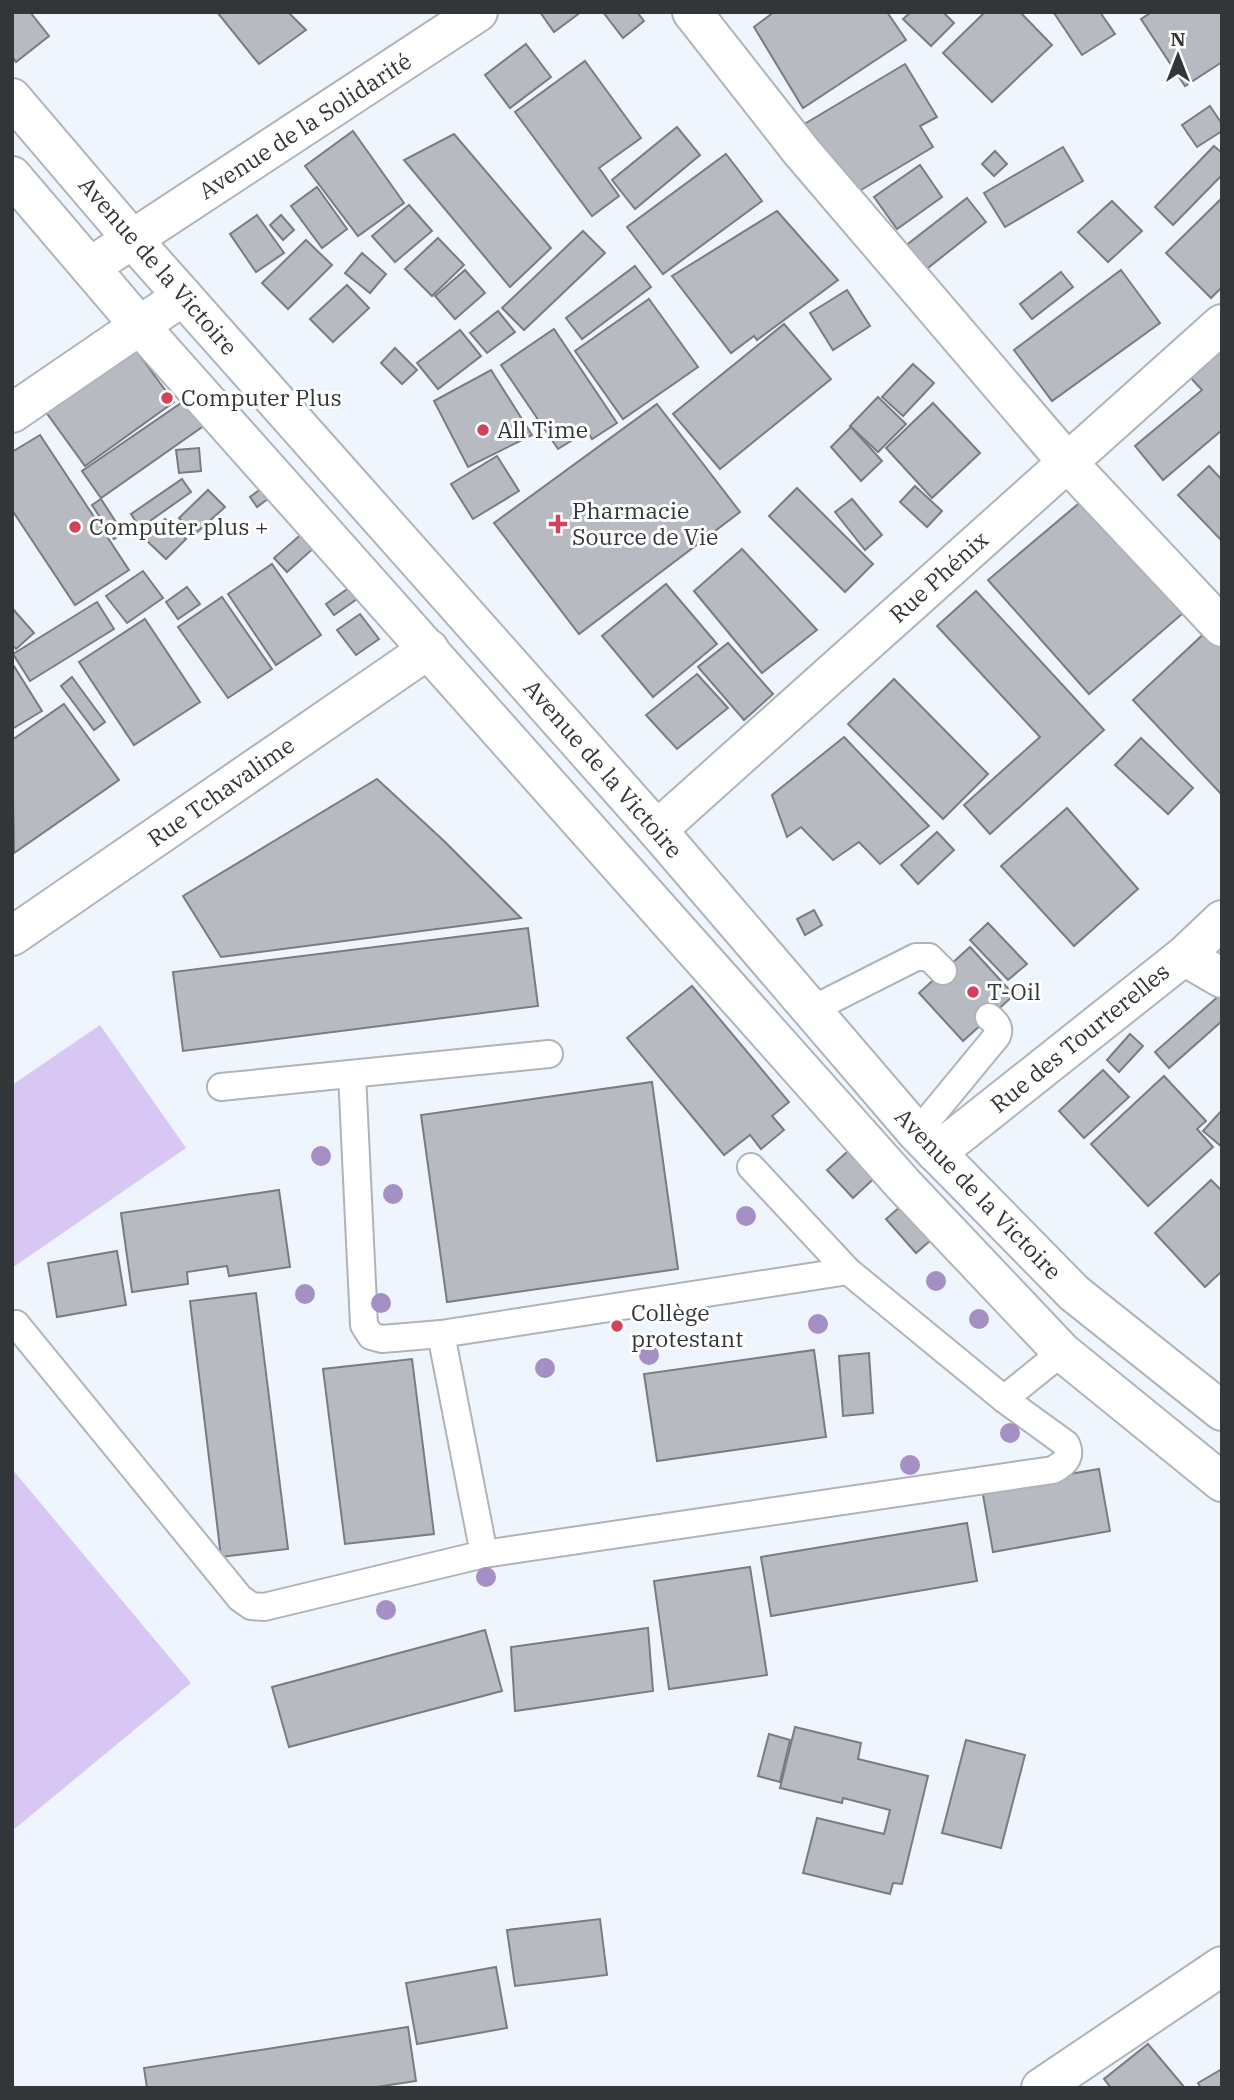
<svg xmlns="http://www.w3.org/2000/svg" width="1234" height="2100" viewBox="0 0 1234 2100" font-family="'IBM Plex Serif',serif">
<style>
.green{fill:#d8c7f5}
.building{fill:#b8bac1;stroke:#7a7b83;stroke-width:2}
.lines{fill:none;stroke-linecap:round;stroke-linejoin:round}
.lane-casing{stroke:#aeb4ba;stroke-width:30}
.street-casing{stroke:#aeb4ba;stroke-width:42}
.highway-casing{stroke:#aeb4ba;stroke-width:42}
.lane{stroke:#fff;stroke-width:26}
.street{stroke:#fff;stroke-width:38}
.highway{stroke:#fff;stroke-width:38}
.tree{fill:#a590c6}
.poi-dot{fill:#d2425b;stroke:#fff;stroke-width:2.5}
.labels{text-anchor:middle;stroke-width:6;stroke-linejoin:round;paint-order:stroke}
.street-label{font-size:23px;fill:#333638;stroke:#fff}
.poi-label{font-size:23px;fill:#333638;stroke:#fff;text-anchor:start}
</style>
<rect width="100%" height="100%" fill="#eff5fc"/>
<g class="green">
<path d="M100,1025L186,1148L12,1268V1085Z"/>
<path d="M12,1469L191,1683L12,1831Z"/>
</g>
<g class="building">
<path d="M12,12H30L49,36L16,62L12,56Z"/>
<path d="M217,12H288L306,30L259,64Z"/>
<path d="M540,12H581L554,32Z"/>
<path d="M603,12H637L644,21L623,38Z"/>
<path d="M774,12H887L906,40L803,108L754,27Z"/>
<path d="M911,12H943L954,23L931,46L903,19Z"/>
<path d="M985,12H1020L1052,45L992,102L943,53Z"/>
<path d="M1100,12L1115,34L1082,55L1054,13Z"/>
<path d="M1152,12H1222V62L1185,86L1141,19Z"/>
<path d="M526,44L551,77L510,108L485,75Z"/>
<path d="M585,61L641,138L599,168L619,196L592,216L515,112Z"/>
<path d="M905,64L937,117L920,126L933,147L846,199L801,126Z"/>
<path d="M1210,106L1222,124V131L1197,147L1182,125Z"/>
<path d="M677,127L700,155L635,209L612,180Z"/>
<path d="M353,131L404,203L358,236L305,166Z"/>
<path d="M454,134L551,248L510,287L404,160Z"/>
<path d="M1214,146L1222,153V175L1173,225L1155,207Z"/>
<path d="M1063,147L1083,181L1005,227L984,193Z"/>
<path d="M995,151L1007,164L994,176L982,164Z"/>
<path d="M726,154L762,201L663,274L627,227Z"/>
<path d="M920,165L942,197L897,229L874,197Z"/>
<path d="M317,187L347,229L322,248L291,206Z"/>
<path d="M967,198L986,222L924,271L904,247Z"/>
<path d="M1222,198V287L1211,298L1166,253Z"/>
<path d="M1112,201L1142,231L1108,262L1078,232Z"/>
<path d="M409,205L432,231L395,262L372,236Z"/>
<path d="M777,211L838,280L757,340L754,336L731,353L672,276Z"/>
<path d="M257,215L284,253L256,272L230,234Z"/>
<path d="M281,215L294,230L283,240L270,225Z"/>
<path d="M583,231L605,253L524,330L502,308Z"/>
<path d="M438,238L464,265L432,296L405,269Z"/>
<path d="M306,240L332,265L288,309L262,283Z"/>
<path d="M362,253L386,274L370,293L345,273Z"/>
<path d="M635,266L651,287L582,339L566,318Z"/>
<path d="M465,270L485,293L455,319L435,296Z"/>
<path d="M1121,270L1160,323L1052,401L1014,350Z"/>
<path d="M1061,272L1073,287L1032,319L1020,304Z"/>
<path d="M347,285L369,308L333,342L310,319Z"/>
<path d="M847,290L870,326L833,350L810,313Z"/>
<path d="M649,299L698,367L623,419L575,351Z"/>
<path d="M498,311L515,332L487,353L470,333Z"/>
<path d="M784,324L831,379L720,469L673,414Z"/>
<path d="M554,329L617,423L592,439L587,431L558,449L501,365Z"/>
<path d="M460,330L481,356L438,389L417,363Z"/>
<path d="M132,345L174,402L85,466L43,408Z"/>
<path d="M395,348L417,370L402,384L381,363Z"/>
<path d="M1222,349V430L1163,480L1135,446L1202,390L1189,376Z"/>
<path d="M913,364L934,383L903,416L882,397Z"/>
<path d="M491,370L532,435L468,467L434,401Z"/>
<path d="M878,397L906,424L878,452L850,426Z"/>
<path d="M187,399L205,425L101,498L82,471Z"/>
<path d="M933,403L980,453L932,498L886,448Z"/>
<path d="M657,404L740,512L579,634L494,523Z"/>
<path d="M851,427L882,461L861,481L831,447Z"/>
<path d="M40,435L129,570L75,605L12,510V452Z"/>
<path d="M199,448L201,471L179,473L176,450Z"/>
<path d="M497,456L519,491L473,519L451,484Z"/>
<path d="M1209,466L1222,480V541L1178,495Z"/>
<path d="M182,479L191,492L140,528L131,514Z"/>
<path d="M270,482L277,492L257,507L250,497Z"/>
<path d="M915,486L942,511L927,527L900,502Z"/>
<path d="M797,488L873,564L845,592L769,516Z"/>
<path d="M208,490L225,507L195,534L179,518Z"/>
<path d="M1090,494L1189,608L1089,694L988,580Z"/>
<path d="M101,499L123,533L114,539L92,505Z"/>
<path d="M852,499L882,535L865,550L835,512Z"/>
<path d="M165,519L186,539L166,559L145,539Z"/>
<path d="M304,532L316,546L287,572L274,558Z"/>
<path d="M742,549L817,630L762,673L694,591Z"/>
<path d="M272,564L321,635L276,665L228,594Z"/>
<path d="M143,571L163,598L127,623L106,596Z"/>
<path d="M666,584L717,644L653,697L602,636Z"/>
<path d="M353,585L360,597L334,615L326,604Z"/>
<path d="M187,587L200,604L178,619L166,602Z"/>
<path d="M976,591L1104,730L990,834L964,805L1040,737L937,626Z"/>
<path d="M222,597L272,669L228,698L178,627Z"/>
<path d="M97,602L114,629L30,681L13,654Z"/>
<path d="M12,608L34,633L16,649L12,645Z"/>
<path d="M360,614L379,639L356,655L337,630Z"/>
<path d="M145,619L200,702L134,745L79,662Z"/>
<path d="M1210,628L1222,640V795L1133,700Z"/>
<path d="M728,643L773,694L744,720L698,667Z"/>
<path d="M12,663L42,711L12,729Z"/>
<path d="M697,674L728,708L677,749L646,715Z"/>
<path d="M72,677L105,722L94,730L61,686Z"/>
<path d="M894,679L988,774L943,819L848,724Z"/>
<path d="M64,704L119,780L14,853L12,740Z"/>
<path d="M844,737L929,826L880,864L859,842L833,860L801,827L787,837L772,795Z"/>
<path d="M1141,738L1193,788L1168,814L1115,765Z"/>
<path d="M377,779L443,840L521,918L221,957L183,896Z"/>
<path d="M1067,808L1138,889L1074,946L1001,866Z"/>
<path d="M937,832L954,850L918,884L901,865Z"/>
<path d="M814,910L822,925L805,935L797,919Z"/>
<path d="M988,923L1027,964L1008,980L970,940Z"/>
<path d="M528,928L538,1006L183,1051L173,972Z"/>
<path d="M970,947L1014,995L963,1041L919,993Z"/>
<path d="M692,986L789,1102L772,1116L784,1130L761,1149L750,1135L724,1155L627,1038Z"/>
<path d="M1221,994L1222,1021L1169,1068L1155,1052Z"/>
<path d="M1130,1034L1143,1046L1119,1072L1107,1060Z"/>
<path d="M1103,1070L1129,1097L1084,1138L1059,1111Z"/>
<path d="M1164,1076L1206,1121L1197,1129L1213,1147L1148,1206L1091,1144Z"/>
<path d="M652,1082L678,1269L447,1302L421,1115Z"/>
<path d="M1222,1110V1147L1203,1131Z"/>
<path d="M856,1144L882,1171L853,1198L827,1170Z"/>
<path d="M1211,1180L1222,1191V1271L1205,1287L1155,1233Z"/>
<path d="M279,1190L290,1267L229,1276L227,1266L187,1272L188,1284L132,1292L121,1213Z"/>
<path d="M908,1200L937,1235L916,1253L886,1219Z"/>
<path d="M117,1251L126,1305L57,1317L48,1263Z"/>
<path d="M256,1293L288,1549L221,1557L190,1301Z"/>
<path d="M814,1350L826,1437L657,1461L644,1374Z"/>
<path d="M869,1353L873,1413L843,1416L839,1356Z"/>
<path d="M412,1359L434,1534L345,1544L323,1369Z"/>
<path d="M1099,1469L1110,1531L993,1552L982,1489Z"/>
<path d="M967,1523L977,1581L771,1616L761,1557Z"/>
<path d="M750,1567L767,1675L669,1689L654,1581Z"/>
<path d="M648,1628L653,1691L515,1711L511,1647Z"/>
<path d="M485,1630L502,1691L289,1747L272,1687Z"/>
<path d="M795,1727L861,1743L858,1759L928,1776L902,1884L893,1883L890,1894L803,1873L817,1818L884,1834L890,1810L843,1798L842,1803L780,1788Z"/>
<path d="M769,1734L790,1740L780,1782L758,1776Z"/>
<path d="M966,1740L1025,1755L1001,1848L942,1833Z"/>
<path d="M600,1919L607,1975L515,1986L507,1930Z"/>
<path d="M496,1967L507,2028L417,2044L406,1983Z"/>
<path d="M408,2027L416,2081L370,2088H147L144,2068Z"/>
<path d="M1148,2044L1185,2088H1111L1104,2079Z"/>
<path d="M1222,2069V2088H1201L1198,2083Z"/>
</g>
<g class="lines">
<g class="lane-casing">
<g id="lane">
<path d="M811,1010L916,957H929L943,971"/>
<path d="M352,1074L364,1325L371,1336L382,1339L441,1334L848,1271"/>
<path d="M221,1087L549,1054"/>
<path d="M917,1133L997,1036C1001,1027 995,1022 989,1017"/>
<path d="M16,1324L240,1598L251,1606L264,1607L484,1554L1053,1470C1065,1463 1072,1457 1066,1444L1004,1399L848,1271L751,1167"/>
<path d="M441,1334L484,1554"/>
<path d="M1004,1399L1062,1352"/>
</g>
</g>
<g class="street-casing">
<g id="street">
<path d="M692,12L801,151L1067,462L1222,627"/>
<path d="M90,267L478,12"/>
<path d="M12,413L183,296"/>
<path d="M657,830L1222,324"/>
<path d="M12,936L429,649"/>
<path d="M1184,956L1222,978"/>
<path d="M936,1153L1184,956L1222,920"/>
<path d="M1041,2088L1222,1966"/>
</g>
</g>
<g class="highway-casing">
<g id="highway">
<path d="M12,98L133,240L657,830L917,1133L1074,1293L1222,1411"/>
<path d="M12,176L139,325L903,1184L1062,1352L1222,1482"/>
</g>
</g>
<use href="#lane" class="lane"/>
<use href="#street" class="street"/>
<use href="#highway" class="highway"/>
</g>
<g class="tree">
<circle cx="321" cy="1156" r="10"/>
<circle cx="393" cy="1194" r="10"/>
<circle cx="746" cy="1216" r="10"/>
<circle cx="936" cy="1281" r="10"/>
<circle cx="305" cy="1294" r="10"/>
<circle cx="381" cy="1303" r="10"/>
<circle cx="979" cy="1319" r="10"/>
<circle cx="818" cy="1324" r="10"/>
<circle cx="649" cy="1355" r="10"/>
<circle cx="545" cy="1368" r="10"/>
<circle cx="1010" cy="1433" r="10"/>
<circle cx="910" cy="1465" r="10"/>
<circle cx="486" cy="1577" r="10"/>
<circle cx="386" cy="1610" r="10"/>
</g>
<g class="poi-dot">
<circle cx="167" cy="398" r="7"/>
<circle cx="483" cy="430" r="7"/>
<path d="M554.5 513.5h7v7h7v7h-7v7h-7v-7h-7v-7h7z"/>
<circle cx="75" cy="527" r="7"/>
<circle cx="973" cy="992" r="7"/>
<circle cx="617" cy="1326" r="7"/>
</g>
<g class="labels">
<g class="street-label">
<text transform="translate(305 126) rotate(-33)" y="8">Avenue de la Solidarité</text>
<text transform="translate(158 266) rotate(49)" y="8">Avenue de la Victoire</text>
<text transform="translate(939 577) rotate(-42)" y="8">Rue Phénix</text>
<text transform="translate(603 769) rotate(49)" y="8">Avenue de la Victoire</text>
<text transform="translate(221 792) rotate(-35)" y="8">Rue Tchavalime</text>
<text transform="translate(1080 1038) rotate(-39)" y="8">Rue des Tourterelles</text>
<text transform="translate(978 1194) rotate(46)" y="8">Avenue de la Victoire</text>
</g>
<g class="poi-label">
<text x="181" y="406">Computer Plus</text>
<text x="497" y="438">All Time</text>
<text x="572" y="519">Pharmacie<tspan x="572" dy="26">Source de Vie</tspan></text>
<text x="89" y="535">Computer plus +</text>
<text x="987" y="1000">T-Oil</text>
<text x="631" y="1321">Collège<tspan x="631" dy="26">protestant</tspan></text>
</g>
</g>
<rect width="1234" height="2100" fill="none" stroke="#333638" stroke-width="28"/>
<g transform="translate(1178 56)" stroke="#ffffff" stroke-width="5" paint-order="stroke">
<path d="M0-5L12 26L0 18L-12 26Z" fill="#333638"/>
<text y="-10" font-size="19" font-weight="bold" text-anchor="middle" fill="#333638">N</text>
</g>
</svg>
